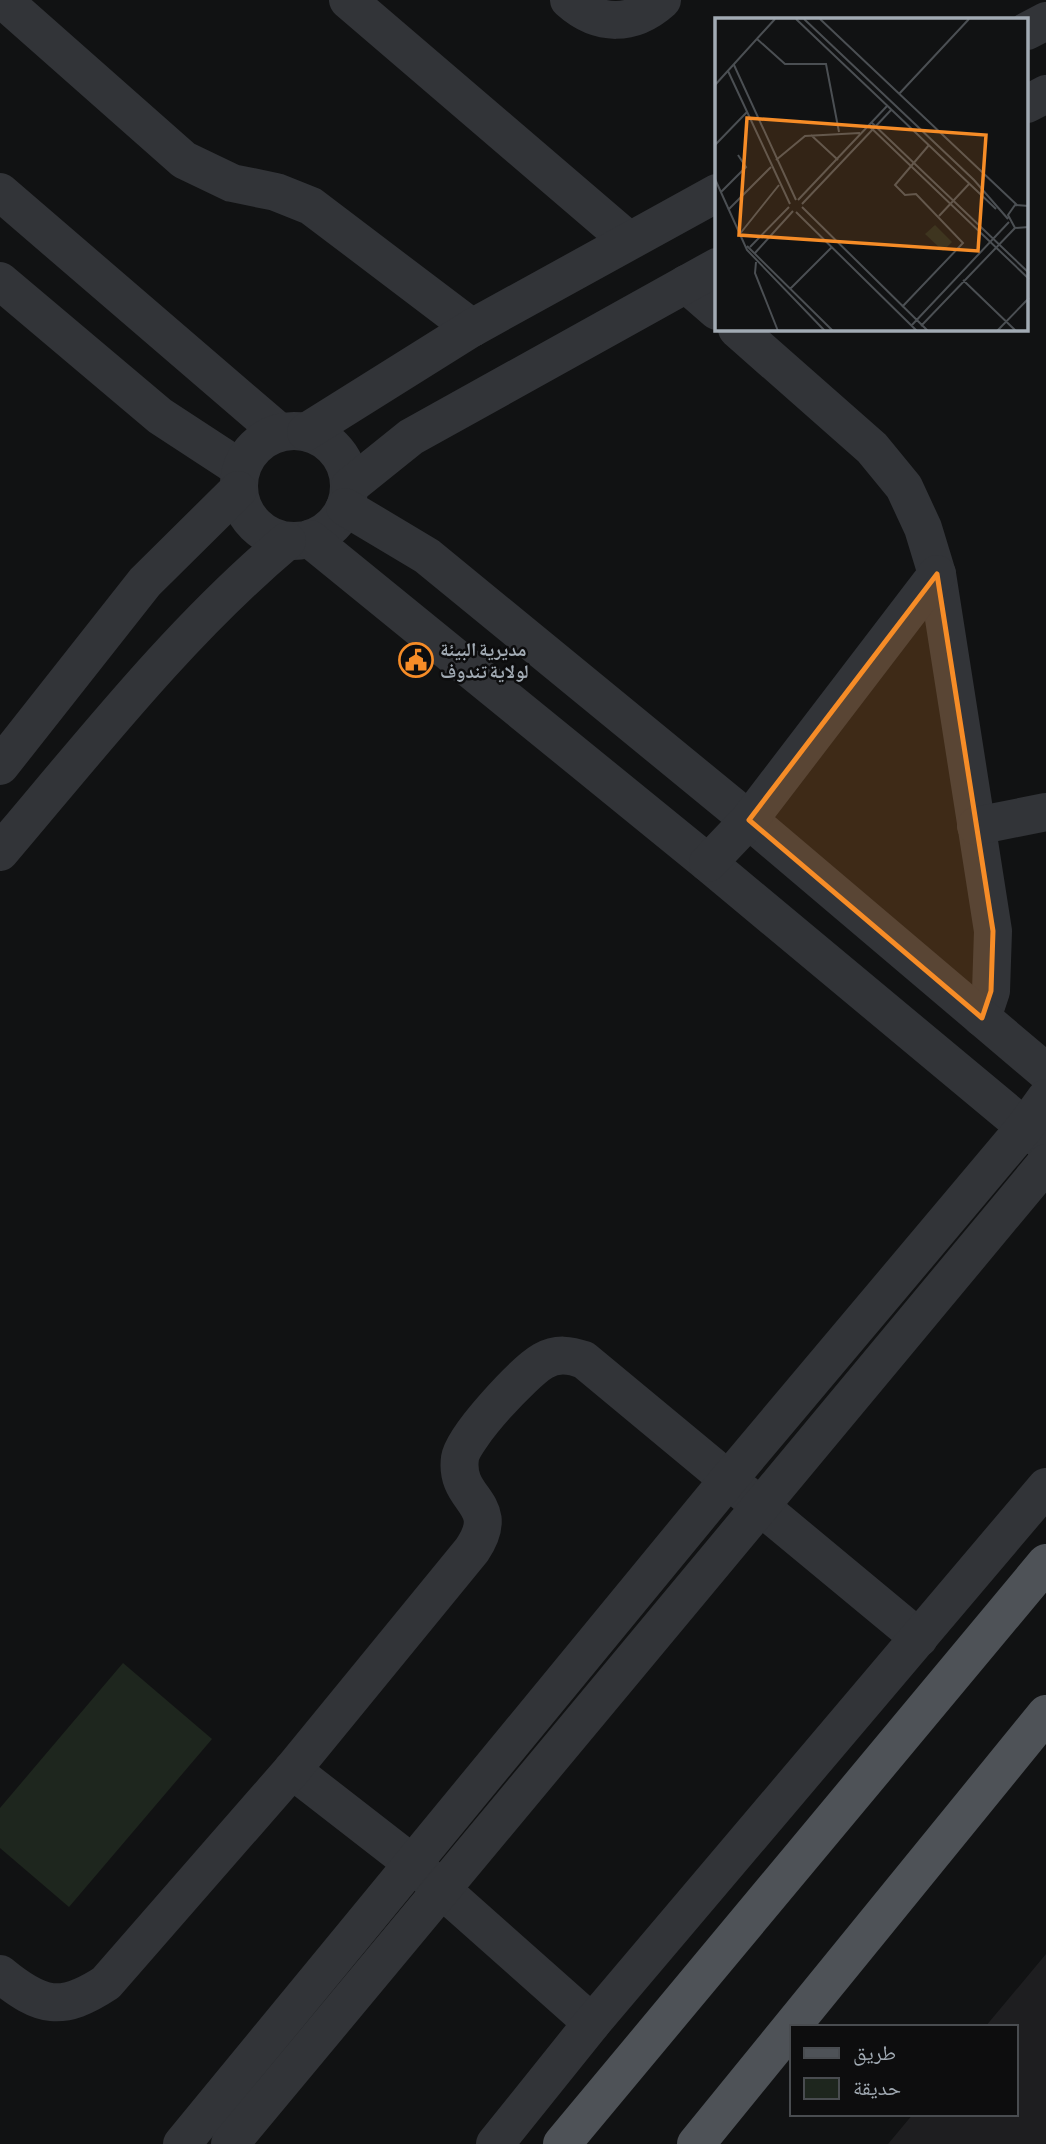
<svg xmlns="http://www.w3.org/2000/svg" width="1046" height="2144" viewBox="0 0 1046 2144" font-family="'Asap Condensed','Noto Naskh Arabic',sans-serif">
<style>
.built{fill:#1e1e20}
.green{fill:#1e261e}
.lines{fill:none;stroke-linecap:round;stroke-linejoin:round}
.minor{stroke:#323438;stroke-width:38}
.major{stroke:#4e5257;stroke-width:38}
.marked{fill:#f68c27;fill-opacity:0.2;stroke:#f68c27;stroke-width:5;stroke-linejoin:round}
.labels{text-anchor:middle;stroke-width:5;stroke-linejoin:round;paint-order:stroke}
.poi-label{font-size:19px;font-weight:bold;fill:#a2abb4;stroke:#0d0d0e;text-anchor:start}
.inset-road{fill:none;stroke:#4b4f53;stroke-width:2}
.view{fill:#f68c27;fill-opacity:0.15;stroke:#f68c27;stroke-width:3.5}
.inset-edge{fill:none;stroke:#a2abb4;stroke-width:3.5}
</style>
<rect width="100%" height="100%" fill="#111213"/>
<path class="built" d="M1046,1954V2144H888L913,2114H1016V2027H985Z"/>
<path class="green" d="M123,1663L212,1739L69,1907L0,1848V1808Z"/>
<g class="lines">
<g class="minor">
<path d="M3,0L184,160L232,183L276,192L311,206L472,328"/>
<path d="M348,0L628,240"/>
<path d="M569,0C599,27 633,26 662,0"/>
<path d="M1027,31L1046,21"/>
<path d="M1027,104L1046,94"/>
<path d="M0,192L279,432"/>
<path d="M0,281L160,416L241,469"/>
<path d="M686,284L717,311"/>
<path d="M737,329L872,448L904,487L923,528L937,574L993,931L991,991L982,1018"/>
<circle cx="294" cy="486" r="55"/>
<path d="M306,432L472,328L717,193"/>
<path d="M350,486L411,437L717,267"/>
<path d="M345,507L427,556L749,820L1046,1072"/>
<path d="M310,539L708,863L1044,1143"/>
<path d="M0,766L145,582L238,490"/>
<path d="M976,826L1046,812"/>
<path d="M0,852C91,745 179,632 287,541"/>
<path d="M708,863L749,820L937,574"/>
<path d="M292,1770L413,1864L592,2023"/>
<path d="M0,1974C41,2008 62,2012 106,1983L292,1770L472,1550C504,1502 454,1502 460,1458C463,1437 524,1372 543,1361C557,1353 570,1355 584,1360L919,1638"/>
<path d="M182,2144L728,1480L1025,1127L1046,1098"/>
<path d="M230,2144L1046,1163"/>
<path d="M495,2144L592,2023L1046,1487"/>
</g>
<g class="major">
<path d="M562,2144L1046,1563"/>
<path d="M696,2144L1046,1714"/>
</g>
</g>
<path class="marked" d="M937,574L993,931L991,991L982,1018L749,820Z"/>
<defs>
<g id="civic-ring" transform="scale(1.75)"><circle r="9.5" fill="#0d0d0e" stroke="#f68c27" stroke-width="1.5"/><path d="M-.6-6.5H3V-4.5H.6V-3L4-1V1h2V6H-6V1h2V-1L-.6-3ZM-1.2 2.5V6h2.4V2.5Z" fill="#f68c27"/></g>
</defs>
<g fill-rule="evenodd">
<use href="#civic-ring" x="416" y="660"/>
</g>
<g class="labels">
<g class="poi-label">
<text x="440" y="656">مديرية البيئة<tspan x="440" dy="22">لولاية تندوف</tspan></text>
</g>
</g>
<g transform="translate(715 18)">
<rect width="313" height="313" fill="#111213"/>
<path d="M220,207L237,224L228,233L210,216Z" fill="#1e261e"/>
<path class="inset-road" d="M81,1L281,191M89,1L259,162L293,201M105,1L302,187M42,21L70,46H111L124,114M19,47L81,182M13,53L75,186M0,67L60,1M184,76L254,1M156,104L314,255M153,107L314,261M96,117L123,142M0,127L32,94M61,142L90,118L145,115M0,161L32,232L110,313M6,174L31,149L23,137M83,182L173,87M87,186L177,91M314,188L300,187L293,197L300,210L314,209M87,189L213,313M13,192L56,149M81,194L202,313M224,198L254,166M24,217L64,167M32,228L118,313M35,229L74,189M40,235L78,193M41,244L40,255L63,313M248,262L301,313M75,271L117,229M187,289L248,225L201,176L190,177L180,167L214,127M196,308L294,204M206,308L300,210M282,313L314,280"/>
<path class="view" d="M32,100L271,117L263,233L24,217Z"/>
<rect width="313" height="313" class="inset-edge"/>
</g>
<rect x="790" y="2025" width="228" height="91" fill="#0d0d0e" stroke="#494c50" stroke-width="2"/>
<rect x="804" y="2048" width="35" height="10" fill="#4e5257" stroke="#494c50" stroke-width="2"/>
<text x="853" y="2060" font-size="21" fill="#a2abb4">طريق</text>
<rect x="804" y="2078" width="35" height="21" fill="#1e261e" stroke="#494c50" stroke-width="2"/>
<text x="853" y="2095" font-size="21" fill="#a2abb4">حديقة</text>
</svg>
